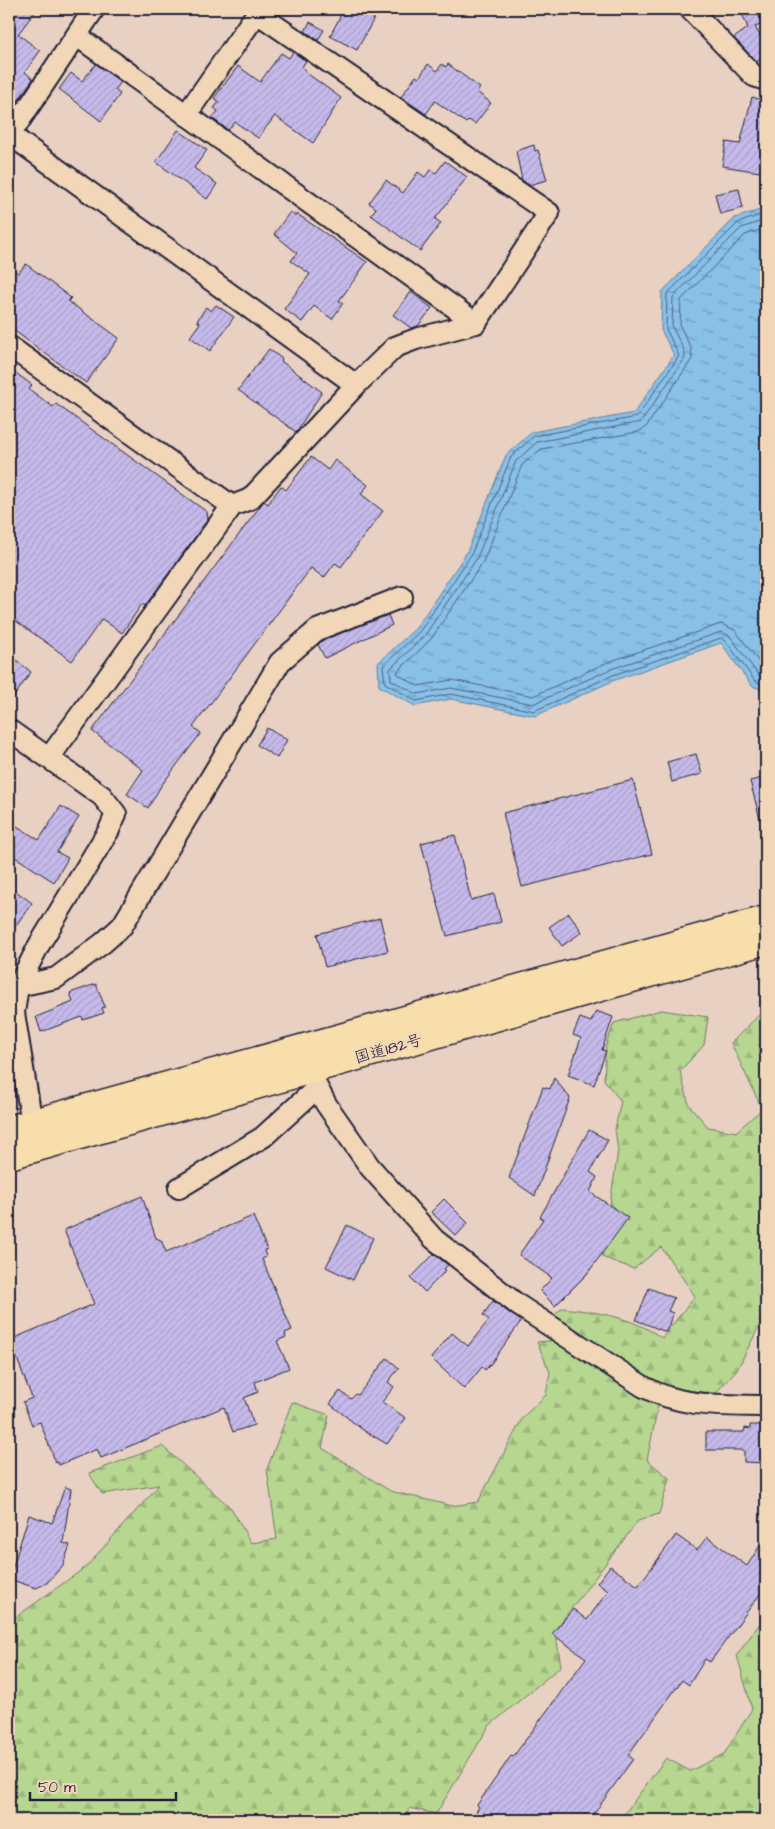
<svg xmlns="http://www.w3.org/2000/svg" width="775" height="1829" viewBox="0 0 775 1829" font-family="'Architects Daughter','Klee One',sans-serif">
<style>
.forest{fill:url(#forest-firs);stroke:#6c7c66}
.water{fill:url(#water-ripples);stroke:#5f81a2}
.lines{fill:none;stroke-linecap:round;stroke-linejoin:round}
.shore{stroke:#4b6180;stroke-width:1}
.building{fill:url(#building-hatch);stroke:#22223b}
.minor-casing{stroke:#22223b;stroke-width:24}
.highway-casing{stroke:#22223b;stroke-width:31}
.minor{stroke:#f1d6b8;stroke-width:20}
.highway{stroke:#f8deab;stroke-width:28}
.labels{text-anchor:middle;stroke-width:4;stroke-linejoin:round;paint-order:stroke}
.street-label{font-size:16px;fill:#22223b;stroke:#f1d6b8}
</style>
<defs>
<pattern id="forest-firs" width="22" height="20" patternUnits="userSpaceOnUse" patternTransform="scale(1.25)"><rect width="22" height="20" fill="#b7d790"/><path d="M5 1l3.5 6h-7zM16 11l3.5 6h-7z" fill="#9db87d"/></pattern>
<pattern id="water-ripples" width="26" height="14" patternUnits="userSpaceOnUse" patternTransform="scale(1.25)"><rect width="26" height="14" fill="#88c0e7"/><path d="M2 4q2-2 4 0t4 0M15 11q2-2 4 0t4 0" fill="none" stroke="#6f9cbc"/></pattern>
<pattern id="building-hatch" width="6" height="6" patternUnits="userSpaceOnUse" patternTransform="scale(1.25)"><rect width="6" height="6" fill="#c6baeb"/><path d="M-1 1l2-2M0 6l6-6M5 7l2-2" fill="none" stroke="#aaa0ca"/></pattern>
</defs>
<rect width="100%" height="100%" fill="#e8d0c2"/>
<filter id="ink" filterUnits="userSpaceOnUse"><feTurbulence type="fractalNoise" baseFrequency=".02" numOctaves="2"/><feDisplacementMap in="SourceGraphic" scale="10" xChannelSelector="R" yChannelSelector="G"/><feConvolveMatrix kernelMatrix="1 2 1 2 8 2 1 2 1" color-interpolation-filters="sRGB"/></filter>
<g filter="url(#ink)">
<g class="forest">
<path d="M766,984V1312L738,1368L715,1394L666,1387L550,1319L562,1308C597,1312 633,1317 662,1338L695,1296L661,1247L634,1269L602,1257L618,1151L615,1129L621,1101L604,1080L606,1045L614,1023L661,1010L708,1017L704,1045L680,1071L689,1105L708,1127L736,1132L762,1109L731,1043L764,1010V986Z"/>
<path d="M560,1340L659,1401L647,1460L669,1478L659,1514L638,1521L555,1630L561,1666L489,1726L436,1814L410,1808L402,1820H9V1622L86,1567L159,1485L102,1494L89,1473L162,1446L231,1508L251,1543L277,1539L267,1469L292,1402L329,1415L322,1448L390,1491L452,1506L478,1502L523,1417L546,1395L550,1372L537,1342Z"/>
<path d="M766,1615V1820H620L666,1758L690,1771L724,1754L752,1709L737,1655Z"/>
</g>
<path class="water" d="M766,208V691L752,686L721,643L615,680L535,716L451,699L415,706L379,686L378,663L416,628L467,552L506,455L532,432L634,413L674,355L661,330L662,292L735,218Z"/>
<g class="lines">
<g class="shore">
<path d="M766,213L738,223L667,294L666,329L679,356L637,417L534,436L511,457L471,555L420,631L383,666L385,683L416,701L451,694L534,711L613,675L721,638L725,640L755,681L766,686"/>
<path d="M766,220L741,228L673,297L672,327L684,350L685,358L641,422L537,442L516,461L477,558L425,635L390,669L391,680L417,694L451,688L533,704L611,669L721,632L730,636L759,676L766,679"/>
<path d="M766,228L745,235L681,300L680,326L691,348L692,359L646,427L638,432L541,449L522,465L483,562L431,639L397,672L399,675L418,686L452,680L533,696L608,662L721,624L735,630L766,671"/>
</g>
</g>
<g class="building">
<path d="M9,9H37L18,34L40,51L25,72L33,79L9,113Z"/>
<path d="M344,9H379L357,50L330,36Z"/>
<path d="M740,9H766V23L755,27L766,46V56L757,62L734,38L748,28Z"/>
<path d="M310,22L324,30L318,40L305,31Z"/>
<path d="M293,52L306,61L302,67L308,74L341,98L313,143L275,116L258,138L235,122L228,130L212,118L218,111L214,108L219,102L214,98L238,66L260,82L281,53L289,58Z"/>
<path d="M96,64L121,82L115,90L120,94L101,121L59,89L71,73L82,81Z"/>
<path d="M428,64L437,71L442,64L446,67L448,64L480,88L477,92L491,103L475,124L469,120L466,123L435,101L426,114L401,97L416,76L419,78Z"/>
<path d="M752,97L766,101V173L722,166L726,142L740,144Z"/>
<path d="M178,130L207,150L194,168L217,184L207,199L156,162Z"/>
<path d="M534,145L535,151L538,150L547,180L529,185L522,180L516,151Z"/>
<path d="M445,161L467,177L435,219L441,223L420,251L371,215L376,208L369,203L386,180L403,193L418,172L425,177L430,170L436,173Z"/>
<path d="M739,189L743,208L720,214L715,194Z"/>
<path d="M290,212L296,216L297,214L367,262L339,301L343,303L332,319L314,306L302,322L284,309L310,274L291,261L297,253L274,234Z"/>
<path d="M26,264L71,298L68,301L119,338L86,383L9,327V266L18,273Z"/>
<path d="M411,292L432,308L418,326L411,328L393,315Z"/>
<path d="M216,305L234,317L210,351L190,337L200,323L197,321L206,307L211,311Z"/>
<path d="M269,349L282,359L281,361L322,392L296,432L238,390Z"/>
<path d="M9,368L32,385L29,389L53,407L56,404L207,512L208,519L145,606L142,604L122,633L102,619L72,661L9,616Z"/>
<path d="M311,457L328,470L335,460L368,485L361,494L383,511L341,567L335,563L324,578L311,568L193,727L201,733L161,786L148,808L127,794L143,770L92,731L261,505L264,501L268,504L281,486L286,490Z"/>
<path d="M388,615L392,625L325,658L318,645L323,640Z"/>
<path d="M9,654L31,672L9,704Z"/>
<path d="M267,728L287,740L277,758L257,745Z"/>
<path d="M696,754L702,774L672,782L667,762Z"/>
<path d="M766,777V823H761L750,781Z"/>
<path d="M633,780L652,854L522,887L503,813Z"/>
<path d="M61,806L79,817L57,852L68,858L54,882L9,853V821L39,840Z"/>
<path d="M455,835L471,900L494,894L501,922L447,936L421,843Z"/>
<path d="M9,886L32,903L9,935Z"/>
<path d="M569,913L582,932L562,946L549,927Z"/>
<path d="M380,918L388,951L325,967L317,934Z"/>
<path d="M96,984L105,1007L102,1008L104,1013L83,1020L82,1017L41,1032L36,1017L73,1002L70,993Z"/>
<path d="M596,1011L613,1017L602,1050L606,1051L594,1085L568,1075L581,1038L573,1035L580,1018L591,1022Z"/>
<path d="M554,1078L570,1098L535,1196L509,1178L543,1087L550,1089Z"/>
<path d="M589,1130L608,1140L590,1172L597,1177L590,1192L628,1218L587,1274L555,1306L540,1291L552,1278L519,1255L543,1219L540,1217Z"/>
<path d="M142,1196L156,1238L161,1240L166,1252L253,1216L267,1249L264,1250L266,1257L262,1259L292,1330L285,1333L286,1337L277,1341L289,1368L255,1382L258,1392L244,1398L254,1425L233,1432L224,1407L101,1458L97,1449L59,1465L58,1462L56,1463L40,1422L32,1425L23,1402L32,1398L10,1340L94,1304L64,1230Z"/>
<path d="M444,1199L468,1223L456,1236L431,1212Z"/>
<path d="M347,1225L373,1238L353,1280L326,1267Z"/>
<path d="M434,1254L448,1265L444,1269L446,1270L425,1292L411,1278Z"/>
<path d="M649,1288L674,1298L668,1311L673,1313L666,1332L636,1320Z"/>
<path d="M493,1301L521,1321L490,1365L485,1370L482,1367L464,1389L431,1358L452,1333L468,1346L489,1320L483,1315Z"/>
<path d="M387,1358L399,1368L388,1382L394,1387L382,1402L406,1418L387,1444L363,1430L330,1404L340,1391L351,1399L356,1394L358,1395Z"/>
<path d="M750,1425H766V1463L744,1462V1450H706V1432H744L745,1428L750,1429Z"/>
<path d="M65,1487L71,1489L63,1543L70,1545L63,1565L47,1583L36,1588L9,1579L29,1515L52,1523Z"/>
<path d="M676,1535L697,1550L707,1537L747,1566L766,1536V1586L710,1662L705,1659L689,1685L682,1680L628,1755L633,1759L590,1819L584,1814L580,1820H471L479,1807L477,1805L511,1756L513,1757L586,1658L552,1634L573,1609L587,1620L608,1591L597,1583L610,1566L638,1586Z"/>
</g>
<g class="lines">
<g class="minor-casing">
<g id="minor">
<path d="M690,9L754,76L766,80"/>
<path d="M77,36L476,323"/>
<path d="M9,134L356,385"/>
<path d="M10,135L94,9"/>
<path d="M9,346L232,506"/>
<path d="M9,730L102,796L116,814L109,830L39,945L18,986L14,1013L34,1136"/>
<path d="M49,758L232,506L250,499L356,385L395,347L416,339L476,323L549,213L257,13L186,115"/>
<path d="M18,986L56,978L103,943L122,926L280,662L317,630L402,597"/>
<path d="M303,1057L308,1070L326,1104L370,1167L434,1239L518,1305L644,1387C683,1408 723,1405 766,1406"/>
<path d="M179,1188L263,1137L317,1088"/>
</g>
</g>
<g class="highway-casing">
<g id="highway">
<path d="M9,1130L766,920"/>
<path d="M9,1155L766,940"/>
</g>
</g>
<use href="#minor" class="minor"/>
<use href="#highway" class="highway"/>
</g>
</g>
<g class="labels">
<g class="street-label">
<text transform="translate(388 1048) rotate(-16)" y="6">国道182号</text>
</g>
</g>
<rect width="775" height="1829" fill="none" stroke="#f1d6b8" stroke-width="30"/>
<rect x="15" y="15" width="745" height="1799" fill="none" stroke="#22223b" stroke-width="2" filter="url(#ink)"/>
<path d="M30 1792v8h146v-8" fill="none" stroke="#22223b" stroke-width="2.5"/>
<text x="38" y="1792" font-size="15" fill="#22223b" stroke="#f1d6b8" stroke-width="4" paint-order="stroke">50 m</text>
</svg>
